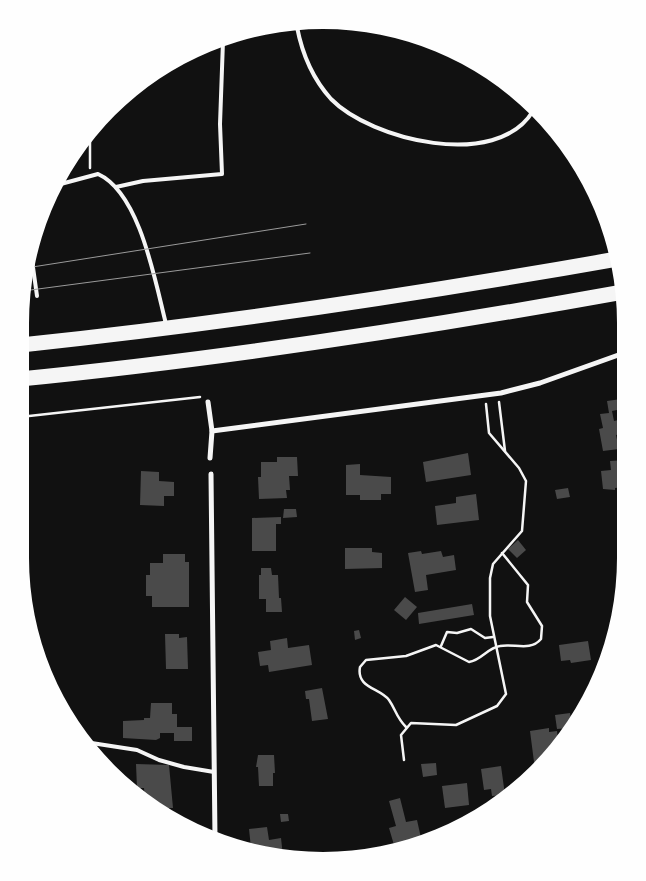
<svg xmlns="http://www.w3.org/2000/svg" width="646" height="881" viewBox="0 0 646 881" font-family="Poppins,sans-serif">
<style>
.building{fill:#4a4a4a}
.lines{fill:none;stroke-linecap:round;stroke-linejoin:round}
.path{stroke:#f5f5f5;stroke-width:2.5}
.service{stroke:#f5f5f5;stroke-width:4}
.minor{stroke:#f5f5f5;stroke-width:5}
.motorway{stroke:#f5f5f5;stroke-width:15}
.tram{stroke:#9a9a9a;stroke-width:1}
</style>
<rect width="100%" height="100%" fill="#111"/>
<g class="building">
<path d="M621,399L622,409L612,411L614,421L623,419L624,429L620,430L621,434L616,435L619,449L603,451L599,429L603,428L600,414L609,413L607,401Z"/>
<path d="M468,453L471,475L426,482L423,462Z"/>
<path d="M277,457H297L298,476H289L290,490H286L287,498L259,499L258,477H261V462H277Z"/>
<path d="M625,460V487L615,488V490L603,489L601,471L611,470L610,461Z"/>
<path d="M360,464V475L391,477V494H381V500H360V495H346V465Z"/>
<path d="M141,471L159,472V481L174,482V496H164V506L140,505Z"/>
<path d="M568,488L570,497L557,499L555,490Z"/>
<path d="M476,494L479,520L437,525L435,506L456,503V497Z"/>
<path d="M284,509H296L297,517L283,518Z"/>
<path d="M281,517V524H276V551H252V518Z"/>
<path d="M620,518H625V565L620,566L617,528H622Z"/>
<path d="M518,540L526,550L517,558L508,549Z"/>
<path d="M345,548H372V552L382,553V568L345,569Z"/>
<path d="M421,551L422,554L441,551L443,557L454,555L456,570L426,575L428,590L415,592L408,553Z"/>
<path d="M163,554H185V562H189V607H152V596H146V575H150V563H163Z"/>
<path d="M261,568H271L272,575H278L279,598H281L282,612H266V599H259V575H261Z"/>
<path d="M405,597L417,607L406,620L394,610Z"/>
<path d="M472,604L474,615L419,624L418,613Z"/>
<path d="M359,630L361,638L355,640L354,631Z"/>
<path d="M165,634H179V638L187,637L188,669H166Z"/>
<path d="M287,638L288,648L309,645L312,665L269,672L268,665L260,666L258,652L271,650L270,641Z"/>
<path d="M588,641L591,660L571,663L570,660L561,661L559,645Z"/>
<path d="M322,688L328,719L312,721L309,699H306L305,691Z"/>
<path d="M151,703H172V714H177V727H192V741H174V733H160V738L156,740L123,738V721L144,720V718H150Z"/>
<path d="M570,713L572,725L570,728L557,729L555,715Z"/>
<path d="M549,728V732L557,731L558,740L541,761L534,762L530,731Z"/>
<path d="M258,755H274L275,773H273V786H259L258,767H256Z"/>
<path d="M436,763L437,775L423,777L421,764Z"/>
<path d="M136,764L169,765L173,808H169V816L145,800L144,788H137Z"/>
<path d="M501,766L505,795L492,796L491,789L484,790L481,769Z"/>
<path d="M467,783L469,805L445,808L442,786Z"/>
<path d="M400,798L406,822L417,820L421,838L394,845L389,828L396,826L389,801Z"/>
<path d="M280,814H288L289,821L281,822Z"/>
<path d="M267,827L269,840L281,838L283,856L264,855L244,848H251L249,829Z"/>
</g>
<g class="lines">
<g class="path">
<path d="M90,135V168"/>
<path d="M499,402L505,451"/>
<path d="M20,417L200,397"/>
<path d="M441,646L447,632L457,633L471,629L485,638L493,637"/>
<path d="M406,727C396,717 396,710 389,700C380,688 356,688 360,667L366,660L406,656L436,645L469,662C482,660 487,648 500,646C514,643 530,652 541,639L542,626L527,602L528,585L502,553"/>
<path d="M404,760L401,735L411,723L456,725L497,706L506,694L490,616V578L493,564L522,531L526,481L519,468L489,433L486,404"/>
</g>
<g class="service">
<path d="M297,27C302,53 313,79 331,99C371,140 497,171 533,111"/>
<path d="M57,185L98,174C140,193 155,281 166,324"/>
<path d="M116,187L143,181L222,174L220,124L223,41"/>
<path d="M28,257L32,260L37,296"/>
<path d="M85,742L137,750L159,760L184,767L214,772"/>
</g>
<g class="minor">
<path d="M208,402L212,431L210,458"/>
<path d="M212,431L501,393L540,383L624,353"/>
<path d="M211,474L215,838"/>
</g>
<g class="motorway">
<path d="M21,345C221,324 419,294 617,259"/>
<path d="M20,379C223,359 423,328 623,292"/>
</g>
<g class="tram">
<path d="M26,268L306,224"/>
<path d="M23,291L310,253"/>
</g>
</g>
<path d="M0 0H646V881H0ZM323 29H323A294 294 0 0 1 617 323V558A294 294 0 0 1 323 852H323A294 294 0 0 1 29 558V323A294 294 0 0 1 323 29Z" fill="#fefefe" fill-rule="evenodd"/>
</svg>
